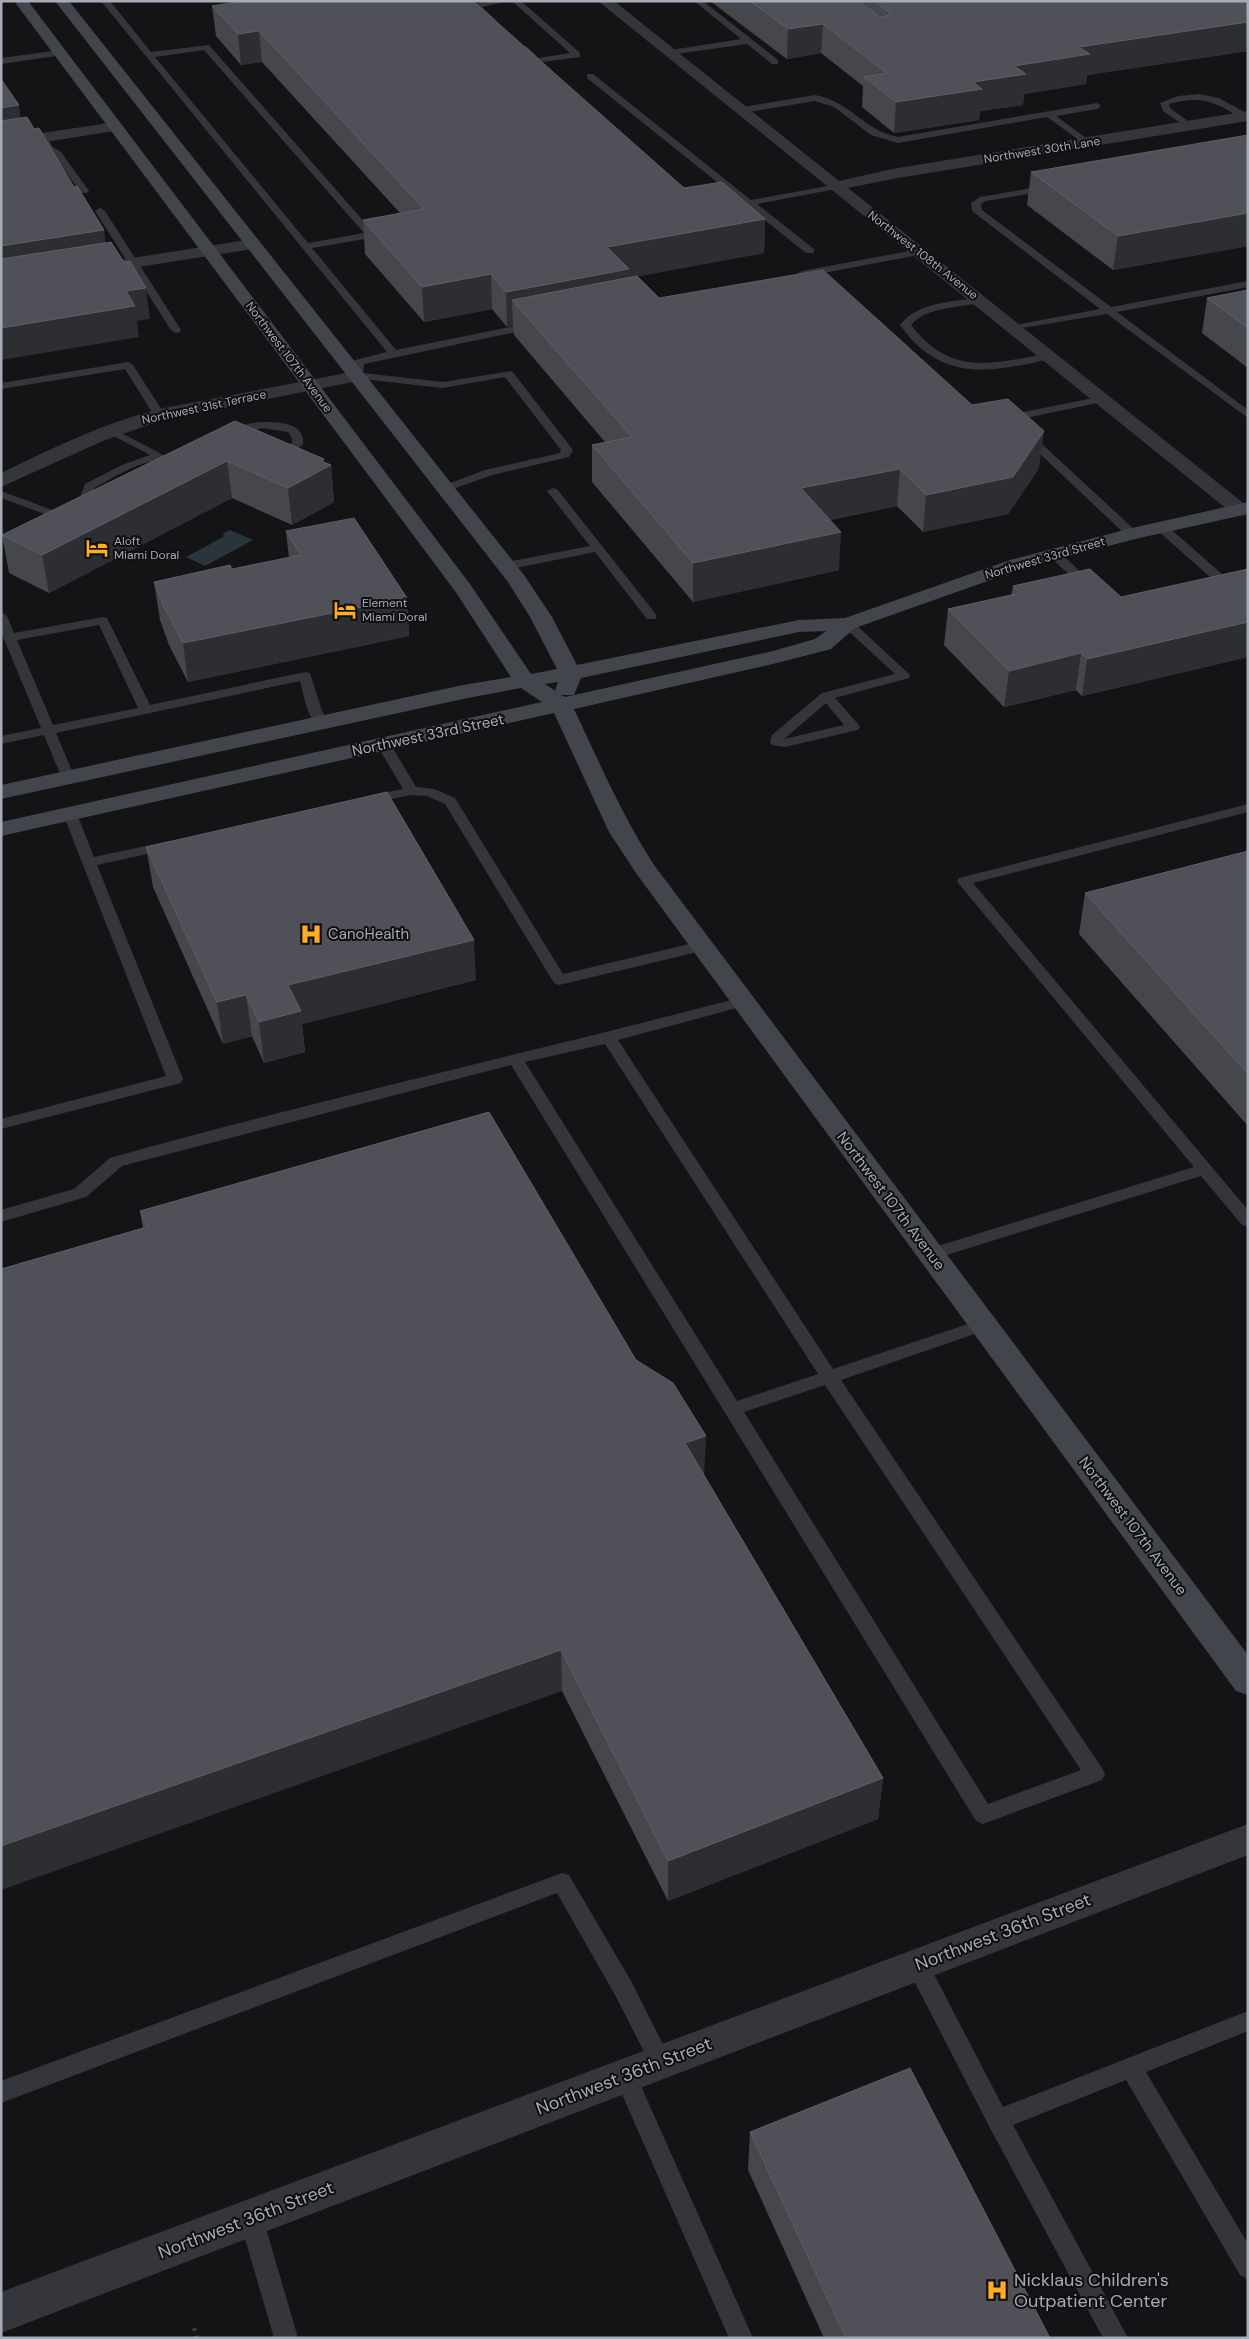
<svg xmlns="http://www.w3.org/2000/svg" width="1249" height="2339" viewBox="0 0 1249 2339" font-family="'DM Sans',sans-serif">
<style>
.water{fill:#29343b}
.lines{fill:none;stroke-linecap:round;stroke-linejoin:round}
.path{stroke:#3b3d43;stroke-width:4.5;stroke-dasharray:3 5;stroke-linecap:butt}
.lane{fill:#35363c;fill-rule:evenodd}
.street{fill:#35363c;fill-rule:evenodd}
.secondary{fill:#43454c;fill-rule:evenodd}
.wall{fill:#45474c}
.shaded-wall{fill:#2d2e32}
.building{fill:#505158;stroke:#5d5f67}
.labels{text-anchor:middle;stroke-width:4;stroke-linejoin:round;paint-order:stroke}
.far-street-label{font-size:12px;fill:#a5abb8;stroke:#0f0f11}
.far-poi-label{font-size:12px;fill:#a5abb8;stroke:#0f0f11;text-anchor:start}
.street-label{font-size:15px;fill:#a5abb8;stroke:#0f0f11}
.poi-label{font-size:15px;fill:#a5abb8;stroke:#0f0f11;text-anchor:start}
.near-street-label{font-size:18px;fill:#a5abb8;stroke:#0f0f11}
.near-poi-label{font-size:18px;fill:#a5abb8;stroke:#0f0f11;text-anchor:start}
</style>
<rect width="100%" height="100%" fill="#141416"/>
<path class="water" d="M230,530L253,540L205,566L186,557L225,536L222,534Z"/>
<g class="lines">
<path class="path" d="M194,2328L197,2338"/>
<g class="lane">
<path d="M101,1H110L151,52L209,45L374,233L376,235L371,238L312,248L396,350L535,322L540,325L535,328L364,364L363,373L443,382L512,371L573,450L569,457L492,475L450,490H442L440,488L442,486L485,470L560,453L561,450L505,377L443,388L353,378L352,376L355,360L387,352ZM204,50L364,233L308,243L155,57Z"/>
<path d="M485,1H508L482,7L496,20L492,22L472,5Z"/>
<path d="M512,1H521L580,53V57L534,63L520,50V46H526L539,58L570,53Z"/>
<path d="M694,1H703L778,60V64H772L747,44L668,55V51L671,50L741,39Z"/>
<path d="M60,50L63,51V55L1,64V58Z"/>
<path d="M587,74H593L751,200L839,184L841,186L836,189L757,204L814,249V253H806L587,78Z"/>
<path d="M1199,94L1219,98L1248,114V119H1243C1215,102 1202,95 1169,104L1170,108L1192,124V128L1189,129L1163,111L1160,103L1178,96Z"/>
<path d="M815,95C852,102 864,131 898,137L1097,103L1101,106L1097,109L1056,116L1090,141L1092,143L1087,146L1047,117L898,143L871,135L834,107L815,101L742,113L738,110L742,107Z"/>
<path d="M40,136H46L53,147L61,152L89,191L87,193H81L55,156L46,151L38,138Z"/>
<path d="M1050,185L1053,186V190L986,201L981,204L982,210L1111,307L1248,281V287L1117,312L1248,410V418L1107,314L1010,330V326L1014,325L1100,309L972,211L971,203L980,197Z"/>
<path d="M100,208L105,211L181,330L180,332L176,333L171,330L95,211Z"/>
<path d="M920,249L924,250V254L802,277L797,274L802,271Z"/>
<path d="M980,297L984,298V302C960,308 927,306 911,325C951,377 993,364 1049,353L1054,356L1053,358C992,373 941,383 900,325C917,302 953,302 980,297Z"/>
<path d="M128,362L133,365L165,415L163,417H155L125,369L1,389V383Z"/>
<path d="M1103,396L1107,397V401L1016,420L1136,531L1138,534L1132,538L1128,537L1002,418L1008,415Z"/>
<path d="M262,422C278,422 305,422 303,444C284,465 242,465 225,443C231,427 246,423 262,422ZM262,428L288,432L292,438V443C275,453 251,460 237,443L243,434Z"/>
<path d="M110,427L171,459L165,462C143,457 114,478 94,488L92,497L95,511L93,513H85L80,497L85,484L122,465L150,455L106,432L104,430Z"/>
<path d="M553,488L557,489L655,613L657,616L655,619H647L595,552L506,570L502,569L500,566L502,563L590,546L547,491Z"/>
<path d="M1,491L74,518L76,520L74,522H66L1,498Z"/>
<path d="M1161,523L1165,524L1231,582L1233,585C1230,590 1222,591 1217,590L1215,587L1218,584L1157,530L1155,527Z"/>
<path d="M1053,549L1057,550L1094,584L1096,587L1094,590H1086L1049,556L1047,553Z"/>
<path d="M1,612L7,616L14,633L103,617L107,618L150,705L305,672L310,673L322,711L329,723L322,727C307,723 304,694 300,681L56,733L75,778L68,782L63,781L44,735L1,744V736L41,728L1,632ZM99,625L138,708L53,725L17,640Z"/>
<path d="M848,620L852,621L910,675L909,678L835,698L858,724L860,727L858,730L785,747L772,745L770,742L772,735L822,693L895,674L844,627L842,624ZM826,703L844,725L784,739Z"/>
<path d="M384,741L391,745L416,787L434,789L455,798L563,974L702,941L709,946L702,951L559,985L554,983L445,804L427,796L411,795L368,804L363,803L361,800L363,797L403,789L377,745Z"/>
<path d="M1248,804V812L973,883L1248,1210V1227L1242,1225L1201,1176L937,1258L931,1260L925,1258L923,1254L925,1250L1194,1167L959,884L957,881L959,878Z"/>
<path d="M70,810L77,814L94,857L169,841L176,845L174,848L97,865L183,1079L181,1083L1,1129V1119L166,1076L63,814Z"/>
<path d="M743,997L748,999L751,1002L748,1005L618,1040L833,1369L983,1319L989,1321L992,1325L989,1329L841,1380L1102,1768L1105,1774L1102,1780L983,1824L976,1821L511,1065L122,1166L86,1197L1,1222V1210L74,1189L110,1158C320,1099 533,1052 743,997ZM605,1044L809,1360L818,1374L737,1401L525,1062ZM825,1385L1081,1770L988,1804L744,1412Z"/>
<path d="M562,1873L569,1875L631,1981L672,2062L669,2069L661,2073L653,2069L615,1995L557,1893L1,2103V2081Z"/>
<path d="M917,1954L925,1957L1003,2107L1248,2011V2031L1146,2072L1248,2244V2279L1240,2275L1126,2080L1013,2125L1128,2338H1103L990,2128L909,1971L906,1964L909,1957Z"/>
<path d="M625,2065L633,2068L753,2338H729L614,2076L617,2068Z"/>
<path d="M251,2206L259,2210L263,2218L298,2338H274L239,2218L243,2210Z"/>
</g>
<g class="street">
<path d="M598,1H614L839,181L892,169L1248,111V121L892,179L848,188L1247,506V514L1240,516L1233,514Z"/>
<path d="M116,122L124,127L121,130L1,149V139Z"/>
<path d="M253,239L259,240L261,244L259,248L94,274L88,273L86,269L88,265L94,264Z"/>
<path d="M357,371L363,372L366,376L363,380L163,420L105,440L1,487V473C52,448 104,423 159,409Z"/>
<path d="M1248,1824V1855L1,2333V2292Z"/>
</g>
<path class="secondary" d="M14,1H28L470,584L531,674L557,669L530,617L508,582L55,1H69L524,575L552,617L577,665L799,620L845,618L1010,560L1132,528L1248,502V514L1135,539L1024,568L855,628L831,649L777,663L574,709C599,762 622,815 654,865L1248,1655V1695L1236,1691L636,873L609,832L554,713L1,836V822L542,702L521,688L463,699L1,799V785L463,685L511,677L455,591ZM826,631L815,639L773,651L565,697L561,695H574L581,678L799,632ZM558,682L555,690L557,692L545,684Z"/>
</g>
<g class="wall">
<path d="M710,1H1248V51L1087,75L1086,84L1024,94L1023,105L980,111L979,120L894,133L862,107L863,86L821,53L787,59Z"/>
<path d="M212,6L765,219L764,253L629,277L659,298L1039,468L1008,514L923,532L897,506L830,520L839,570L693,602L592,482V445L605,442L514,335L513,325L507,327L492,309L424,322L365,254L363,220L400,213L262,62L241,65L216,36Z"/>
<path d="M1248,135V246L1113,270L1027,205L1031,172Z"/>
<path d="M1248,290V368L1202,333L1207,298Z"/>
<path d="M235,421L324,459V462L331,465L334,502L292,525L232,498L49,593L9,573L2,535Z"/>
<path d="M286,531L407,598L409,636L188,682L169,645L160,620L154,582L232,569L289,558Z"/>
<path d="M1248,569V657L1082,696L1076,690L1004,707L944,645L948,609L1011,595L1013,586L1121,597Z"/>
<path d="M146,847L476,980L302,1024L305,1052L264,1063L252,1036L223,1044L153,887Z"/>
<path d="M1248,851V1126L1079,934L1085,893Z"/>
<path d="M140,1211L704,1477L883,1778L878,1819L668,1901L562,1691L143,1228Z"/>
<path d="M750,2132L1050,2338H824L748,2170Z"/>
</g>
<g class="shaded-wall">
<path d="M1248,22V51L1087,75L1086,84L1024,94L1023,105L980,111L979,120L894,133L896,102L1014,66L1079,47Z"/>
<path d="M823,24L821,53L787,59L788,29Z"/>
<path d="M259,31L262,62L241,65L238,34Z"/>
<path d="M19,105L23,134L1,138V108Z"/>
<path d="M1248,213V246L1113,270L1118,236Z"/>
<path d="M765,219L764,253L512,300L513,325L507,327L506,292L607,247Z"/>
<path d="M104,230L108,260L1,277V246Z"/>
<path d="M491,274L492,309L424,322L422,287Z"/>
<path d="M146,288L150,319L137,321L139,337L1,360V328L126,291Z"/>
<path d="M1044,431L1039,468L1008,514L923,532L926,495Z"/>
<path d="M324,459L325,468L331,465L334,502L292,525L288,488Z"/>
<path d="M227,461L232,498L49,593L42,555Z"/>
<path d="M900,469L897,506L799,526L801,488Z"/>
<path d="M841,532L839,570L693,602V563Z"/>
<path d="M407,598L409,636L188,682L183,643Z"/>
<path d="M1248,622V657L1082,696L1087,659Z"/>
<path d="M1081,653L1076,690L1004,707L1009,671Z"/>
<path d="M474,940L476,980L302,1024L305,1052L264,1063L259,1022L288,985Z"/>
<path d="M246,995L252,1036L223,1044L217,1002Z"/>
<path d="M706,1436L704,1478L685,1443Z"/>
<path d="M561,1650L562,1691L1,1890V1846Z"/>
<path d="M883,1778L878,1819L668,1901V1861Z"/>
</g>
<g class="building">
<path d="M244,1H473L684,188L722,182L765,219L607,247L629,269L506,292L491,274L422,287L363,220L424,209L259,31L238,34L212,6Z"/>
<path d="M750,1H858L880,17L890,15L889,12L874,1H1004L1006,2L1010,1H1248V22L1079,47L1090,54L1014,66L1026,74L973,82L982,89L896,102L864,77L887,73L823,24L788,29Z"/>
<path d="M1,79L19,105L1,108Z"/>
<path d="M27,117L34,129L39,128L74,187L77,186L104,230L1,246V121Z"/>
<path d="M1248,135V213L1118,236L1031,172Z"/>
<path d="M111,242L124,262L130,261L146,288L126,291L135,306L1,328V259Z"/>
<path d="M823,270L972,405L1008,399L1044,431L1013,477L926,495L900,469L801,488L841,532L693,563L592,445L632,437L512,300L637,276L659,298Z"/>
<path d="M1248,290V328L1207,298Z"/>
<path d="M235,421L324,459L321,461L331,465L288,488L227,461L42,555L2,535Z"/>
<path d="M354,518L407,598L183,643L164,607L154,582L230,565L232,569L301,555L286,531Z"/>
<path d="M1090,569L1121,597L1248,569V622L1087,659L1081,653L1009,671L948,609L1020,593L1013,586Z"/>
<path d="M387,792L474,940L288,985L301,1011L259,1022L246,995L217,1002L146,847Z"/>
<path d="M1248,851V1074L1085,893Z"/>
<path d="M489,1112L636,1360L673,1383L706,1436L685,1443L883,1778L668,1861L561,1650L1,1846V1269L147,1227L140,1211Z"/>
<path d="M910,2068L1050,2338H846L750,2132Z"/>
</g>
<defs>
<g id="hotel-bare" transform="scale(1.725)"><path d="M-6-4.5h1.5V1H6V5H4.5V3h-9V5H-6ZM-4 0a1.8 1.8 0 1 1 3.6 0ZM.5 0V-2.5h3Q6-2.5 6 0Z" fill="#ffae24" stroke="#0f0f11" stroke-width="2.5" paint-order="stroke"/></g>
<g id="hospital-bare" transform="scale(1.725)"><path d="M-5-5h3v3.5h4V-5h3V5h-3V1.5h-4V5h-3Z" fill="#ffae24" stroke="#0f0f11" stroke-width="2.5" paint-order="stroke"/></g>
</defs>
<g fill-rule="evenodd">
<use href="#hotel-bare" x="97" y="548"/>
<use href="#hotel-bare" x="345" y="610"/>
<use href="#hospital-bare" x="311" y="934"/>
<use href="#hospital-bare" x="997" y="2290"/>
</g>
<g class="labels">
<g class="far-street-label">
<text transform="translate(1042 150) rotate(-9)" y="4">Northwest 30th Lane</text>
<text transform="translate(923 255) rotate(38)" y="4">Northwest 108th Avenue</text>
<text transform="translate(289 357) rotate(53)" y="4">Northwest 107th Avenue</text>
<text transform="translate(204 407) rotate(-12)" y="4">Northwest 31st Terrace</text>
<text transform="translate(1045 558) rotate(-16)" y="4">Northwest 33rd Street</text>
</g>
<g class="far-poi-label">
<text x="114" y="545">Aloft<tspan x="114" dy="14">Miami Doral</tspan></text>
<text x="362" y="607">Element<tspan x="362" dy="14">Miami Doral</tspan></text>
</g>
<g class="street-label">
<text transform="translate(428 735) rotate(-12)" y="5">Northwest 33rd Street</text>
<text transform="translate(891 1201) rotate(53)" y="5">Northwest 107th Avenue</text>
<text transform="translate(1133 1526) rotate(53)" y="5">Northwest 107th Avenue</text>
</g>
<g class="poi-label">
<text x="328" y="939">CanoHealth</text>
</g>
<g class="near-street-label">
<text transform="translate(1003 1932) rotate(-21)" y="6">Northwest 36th Street</text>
<text transform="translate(624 2076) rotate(-21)" y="6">Northwest 36th Street</text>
<text transform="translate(246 2220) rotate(-21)" y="6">Northwest 36th Street</text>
</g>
<g class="near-poi-label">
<text x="1014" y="2286">Nicklaus Children's<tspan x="1014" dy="21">Outpatient Center</tspan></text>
</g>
</g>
<rect width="1249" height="2339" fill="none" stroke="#a5abb8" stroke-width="5"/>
</svg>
